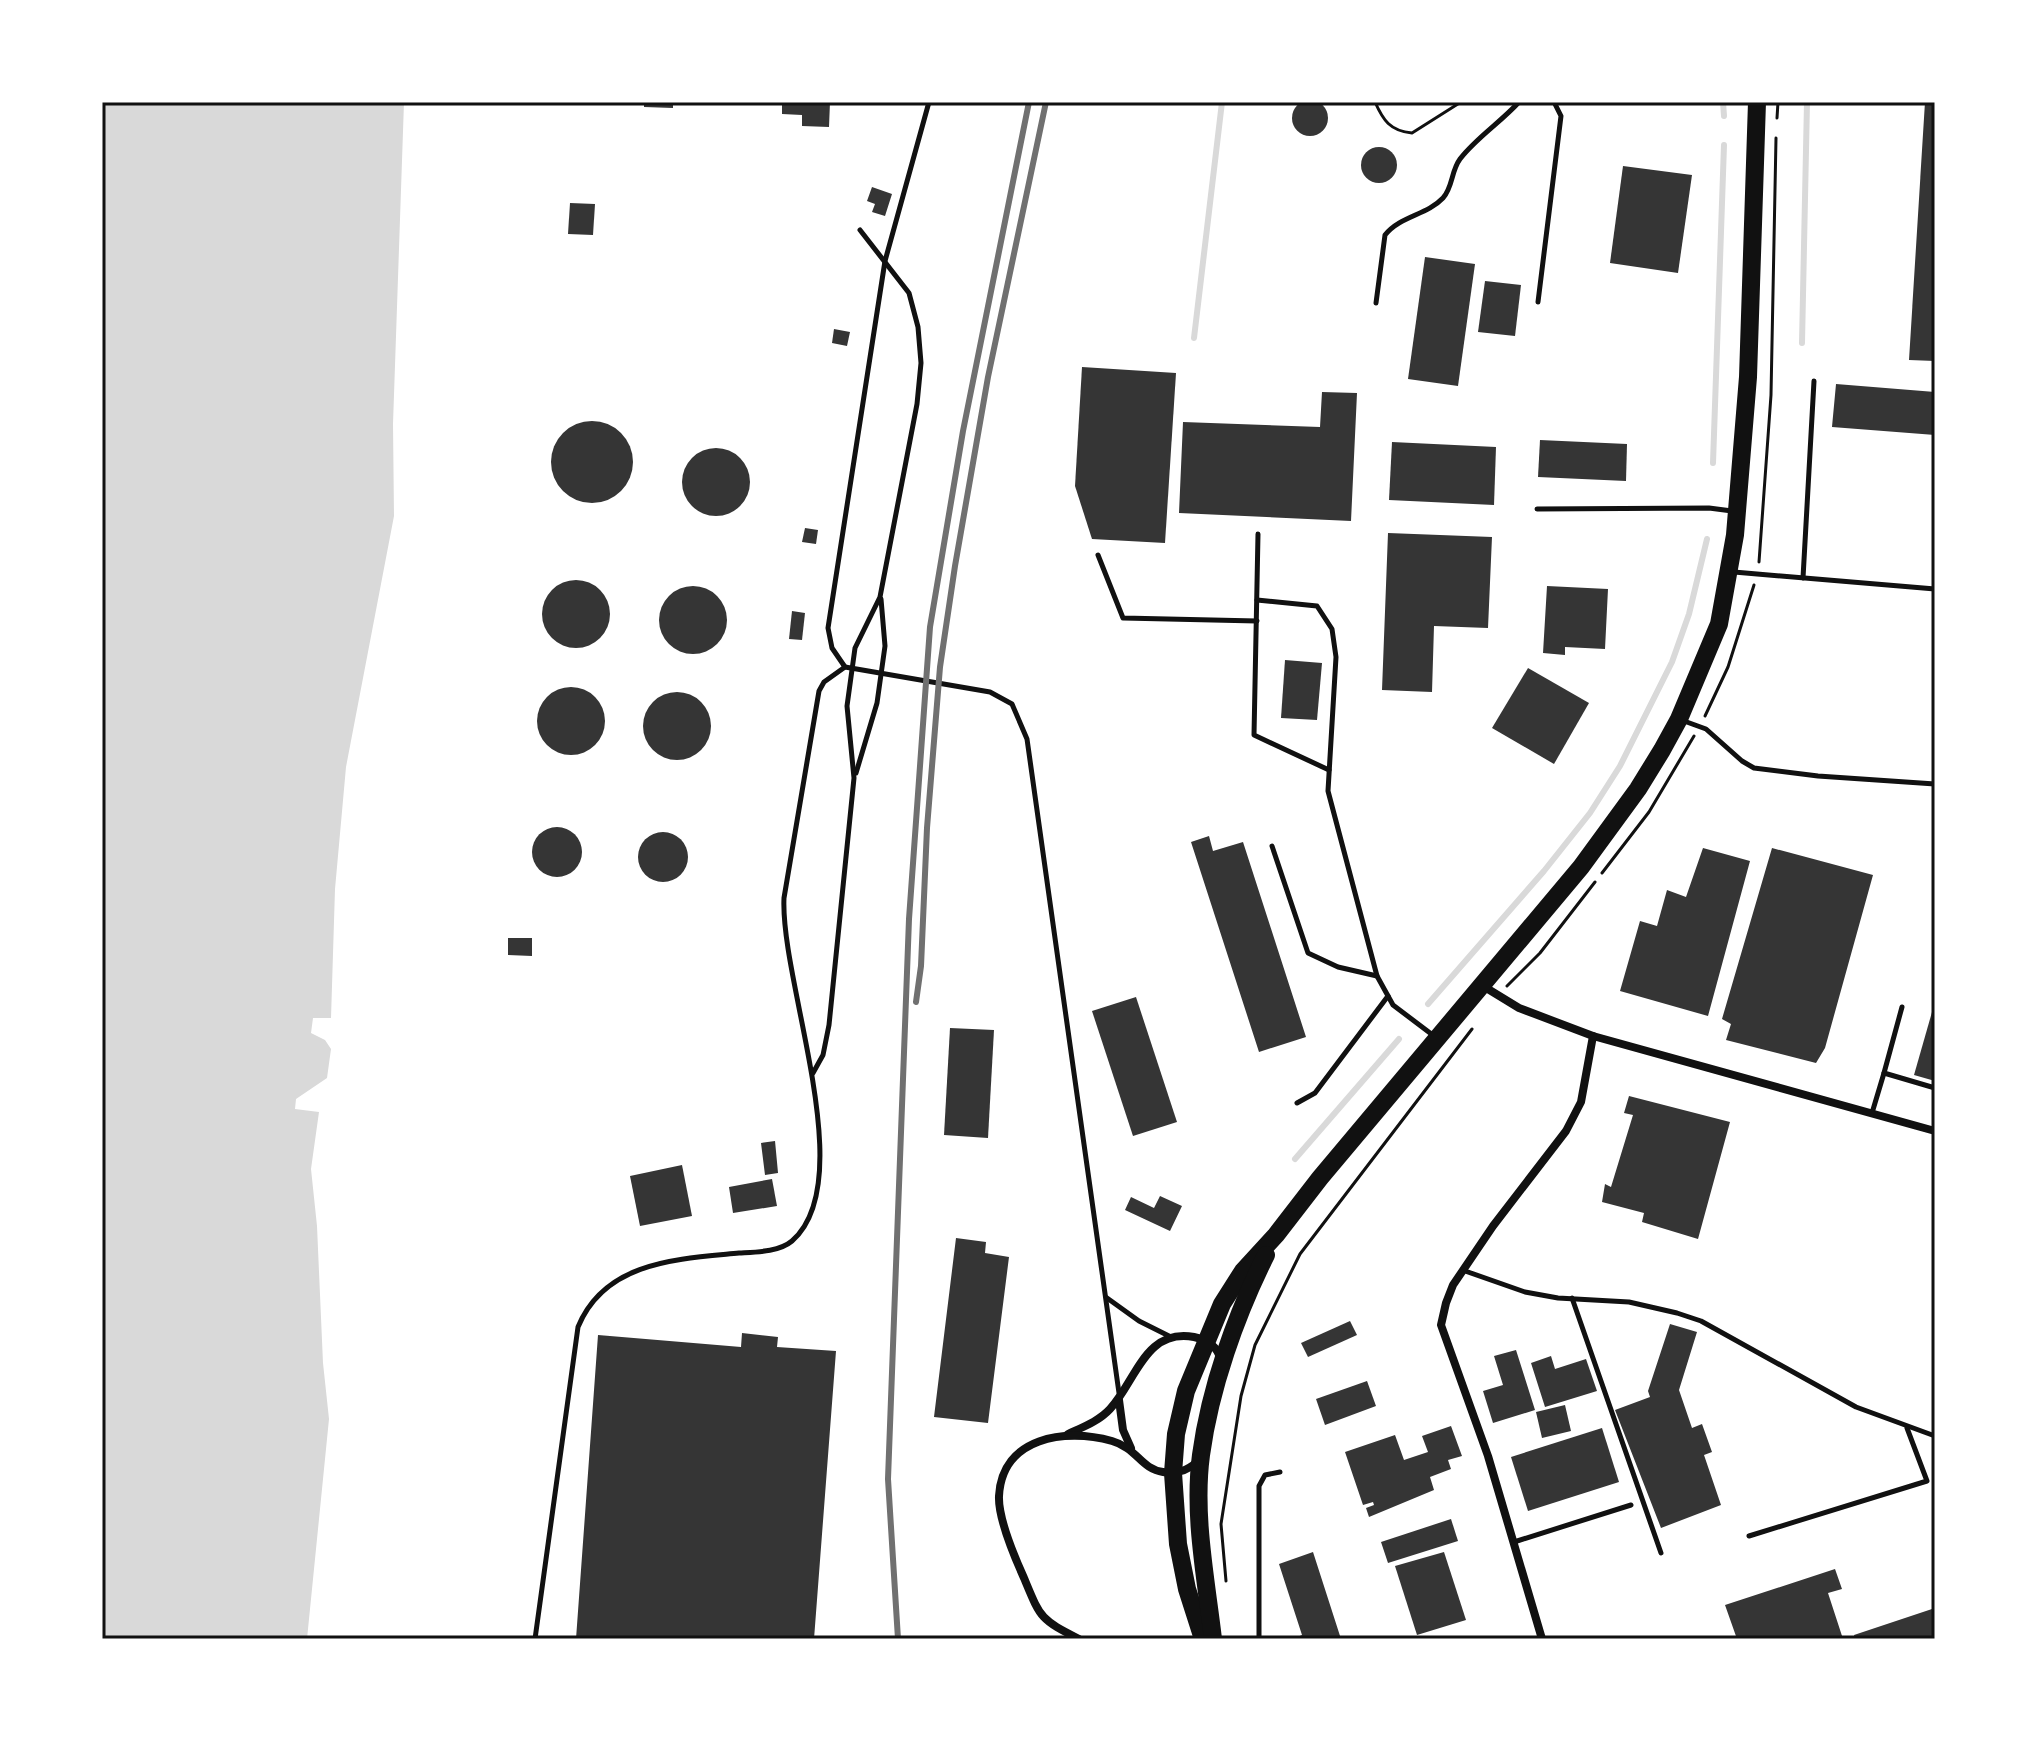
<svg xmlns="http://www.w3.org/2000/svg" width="2037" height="1741" viewBox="0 0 2037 1741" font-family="'Source Sans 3',sans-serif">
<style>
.water{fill:#d9d9d9}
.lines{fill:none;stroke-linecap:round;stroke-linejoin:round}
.stream{stroke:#d9d9d9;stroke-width:6}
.building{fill:#353535}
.path{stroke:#111;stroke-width:3}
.service{stroke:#111;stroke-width:5}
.minor{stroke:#111;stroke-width:8}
.trunk{stroke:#111;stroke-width:18}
.rail{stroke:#707070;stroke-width:6}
.neatline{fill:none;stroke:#111;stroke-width:3}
</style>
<rect width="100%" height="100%" fill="#fff"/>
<path class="water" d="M102,102H404L393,424L394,516L346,767L335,889L331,1018H313L311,1033L325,1040L331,1049L327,1078L296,1099L295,1109L319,1112L311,1169L317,1226L323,1363L329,1419L307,1639H102Z"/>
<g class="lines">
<g class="stream">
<path d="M1723,102L1724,116"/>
<path d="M1194,338L1222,102"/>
<path d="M1802,343L1807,102"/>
<path d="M1713,463L1724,145"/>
<path d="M1428,1004L1544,871L1590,813L1620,766L1672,662L1689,614L1707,539"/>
<path d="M1295,1159L1399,1039"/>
</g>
</g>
<g class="building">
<circle cx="1310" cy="118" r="18"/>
<path d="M644,102H673V108L644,107Z"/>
<path d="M782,102H830L829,127L802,126V115L782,114Z"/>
<path d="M1925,102H1935V361L1909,360Z"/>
<circle cx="1379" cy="165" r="18"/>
<path d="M1623,166L1692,175L1678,273L1610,263Z"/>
<path d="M872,187L892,194L885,216L872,212L875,204L867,201Z"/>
<path d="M570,203L595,204L593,235L568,234Z"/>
<path d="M1425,257L1475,264L1458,386L1408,379Z"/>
<path d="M1485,281L1521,285L1515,336L1478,332Z"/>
<path d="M834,329L850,332L847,346L832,343Z"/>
<path d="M1082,367L1176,373L1165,543L1092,539L1075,486Z"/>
<path d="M1836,384L1935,392V435L1832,427Z"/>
<path d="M1322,392L1357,393L1351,521L1179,513L1183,422L1320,427Z"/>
<circle cx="592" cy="462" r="41"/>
<path d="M1540,440L1627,444L1626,481L1538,477Z"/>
<path d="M1392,442L1496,447L1494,505L1389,500Z"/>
<circle cx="716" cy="482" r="34"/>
<path d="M805,528L818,530L816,544L802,542Z"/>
<path d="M1388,533L1492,537L1488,628L1434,626L1432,692L1382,690Z"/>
<circle cx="576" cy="614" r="34"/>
<circle cx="693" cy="620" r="34"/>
<path d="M1547,586L1608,589L1605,649L1565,647V655L1543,653Z"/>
<path d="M792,611L805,613L802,640L789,639Z"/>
<path d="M1285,660L1322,663L1317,720L1281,718Z"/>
<path d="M1528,668L1589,703L1554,764L1492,728Z"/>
<circle cx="571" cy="721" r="34"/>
<circle cx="677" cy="726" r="34"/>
<circle cx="557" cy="852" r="25"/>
<circle cx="663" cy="857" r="25"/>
<path d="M1209,836L1213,851L1243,842L1306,1037L1259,1052L1191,842Z"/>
<path d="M1703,848L1750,861L1708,1016L1620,991L1640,921L1657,926L1667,890L1686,897Z"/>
<path d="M1772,848L1873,875L1825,1048L1816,1063L1726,1040L1731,1024L1722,1019Z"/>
<path d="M508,938H532V956L508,955Z"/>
<path d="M1136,997L1177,1122L1133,1136L1092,1011Z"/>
<path d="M1934,1005H1935V1081L1914,1075Z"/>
<path d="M950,1028L994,1030L988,1138L944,1135Z"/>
<path d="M1629,1096L1730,1122L1698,1239L1642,1222L1644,1213L1602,1202L1605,1184L1611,1187L1633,1115L1624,1113Z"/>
<path d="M775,1141L778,1173L765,1175L761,1143Z"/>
<path d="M682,1165L692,1216L640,1226L630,1176Z"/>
<path d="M772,1179L777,1206L733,1213L729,1187Z"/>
<path d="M1160,1196L1182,1206L1170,1231L1125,1210L1131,1197L1154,1208Z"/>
<path d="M956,1238L986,1242L985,1253L1009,1257L988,1423L934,1417Z"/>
<path d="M1350,1321L1357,1335L1308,1357L1301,1343Z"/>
<path d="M1670,1324L1697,1332L1679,1390L1692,1428L1702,1424L1712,1452L1704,1455L1721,1505L1661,1528L1615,1410L1650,1397L1648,1391Z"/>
<path d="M742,1333L778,1337L777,1347L836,1351L814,1639H576L598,1335L741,1347Z"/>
<path d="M1516,1350L1535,1410L1493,1423L1483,1391L1503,1385L1494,1356Z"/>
<path d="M1551,1356L1555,1369L1586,1359L1597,1391L1545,1407L1531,1363Z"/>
<path d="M1367,1381L1376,1406L1325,1425L1316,1399Z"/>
<path d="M1565,1405L1571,1431L1542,1438L1536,1412Z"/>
<path d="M1451,1426L1462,1456L1448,1460L1451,1469L1430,1477L1434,1490L1369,1517L1366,1508L1374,1505L1373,1502L1363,1505L1345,1452L1395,1435L1404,1460L1428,1452L1422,1436Z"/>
<path d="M1602,1428L1619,1482L1528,1511L1511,1457Z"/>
<path d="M1451,1519L1458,1541L1388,1563L1381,1542Z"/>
<path d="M1313,1552L1341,1639H1293L1302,1635L1279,1564Z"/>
<path d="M1444,1552L1466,1620L1417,1635L1395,1566Z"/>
<path d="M1835,1569L1842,1589L1828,1593L1843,1639H1737L1725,1605Z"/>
<path d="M1935,1608V1639H1855L1854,1635Z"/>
</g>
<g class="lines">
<g class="path">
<path d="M1375,102C1383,120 1390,131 1412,133L1461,102"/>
<path d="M1777,118L1778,102"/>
<path d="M1759,562L1771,395L1776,138"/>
<path d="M1705,716L1728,667L1754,585"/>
<path d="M1602,873L1649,812L1694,736"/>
<path d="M1507,986L1540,953L1595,882"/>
<path d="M1226,1581L1221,1524L1241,1396L1255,1345L1300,1254L1472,1029"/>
</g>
<g class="service">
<path d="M929,102L885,261L828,628L832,648L845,667L990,692L1012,704L1027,739L1119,1393"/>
<path d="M1538,302L1561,116L1554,102"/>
<path d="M1376,303L1385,235C1400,216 1427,215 1443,198C1453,187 1451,171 1460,159C1476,138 1501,122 1519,102"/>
<path d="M1537,509L1709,508L1732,511"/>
<path d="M1258,534L1254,735L1329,770"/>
<path d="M1098,555L1123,618L1257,621"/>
<path d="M1734,572L1935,589"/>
<path d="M1803,578L1814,381"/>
<path d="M1257,600L1317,606L1332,629L1336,657L1328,791L1377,976L1393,1005L1434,1036"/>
<path d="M1684,721L1706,729L1742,761L1754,768L1818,776L1935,784"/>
<path d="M856,773L877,703L885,646L881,599"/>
<path d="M1272,846L1308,953L1338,967L1377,976"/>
<path d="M813,1073L823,1055L829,1025L854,778L847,706L855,648L880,597L917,404L921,363L918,327L909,293L860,230"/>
<path d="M1884,1073L1902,1007"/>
<path d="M1297,1103L1315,1093L1388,996"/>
<path d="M1872,1113L1884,1073L1935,1088"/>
<path d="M1465,1271L1525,1292L1558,1298L1629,1302L1677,1313L1701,1321L1856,1407L1935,1436"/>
<path d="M1107,1298L1139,1321L1173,1338"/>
<path d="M1572,1298L1661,1553"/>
<path d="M1749,1536L1927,1481L1907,1428"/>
<path d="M1514,1542L1631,1505"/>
<path d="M535,1639L578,1327C605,1261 678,1259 739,1253C756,1252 779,1252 792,1241C861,1181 780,982 784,898L819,691L824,682L845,667"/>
<path d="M1259,1639V1486L1265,1475L1280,1472"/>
</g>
<g class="minor">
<path d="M1483,986L1519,1008L1593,1036L1935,1131"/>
<path d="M1119,1400L1123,1430L1131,1448"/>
<path d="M1068,1434C1083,1427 1099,1421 1110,1409C1136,1381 1145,1328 1194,1337C1208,1340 1217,1346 1221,1360"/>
<path d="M1079,1639C1040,1619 1041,1619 1024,1578C1015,1558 998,1518 999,1496C1002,1437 1065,1428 1112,1441C1137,1448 1141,1469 1163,1472C1177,1474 1187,1471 1197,1462"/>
<path d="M1542,1639L1488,1456L1441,1325L1446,1303L1453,1285L1493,1226L1566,1131L1581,1102L1593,1036"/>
</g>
<g class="trunk">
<path d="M1203,1639L1187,1589L1178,1544L1173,1473L1176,1434L1186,1391L1222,1304L1243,1271L1276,1235L1320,1178L1581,867L1638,789L1662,750L1679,719L1719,624L1735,535L1748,377L1757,102"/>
<path d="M1213,1639C1206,1579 1193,1515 1201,1455C1210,1388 1236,1315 1266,1255"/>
</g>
<g class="rail">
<path d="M916,1002L921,966L927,828L940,667L955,566L988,377L1046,102"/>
<path d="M898,1639L888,1479L909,919L930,627L963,431L1029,102"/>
</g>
</g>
<rect width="2037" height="1741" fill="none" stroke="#ffffff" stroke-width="208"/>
<rect x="104" y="104" width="1829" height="1533" class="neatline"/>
</svg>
